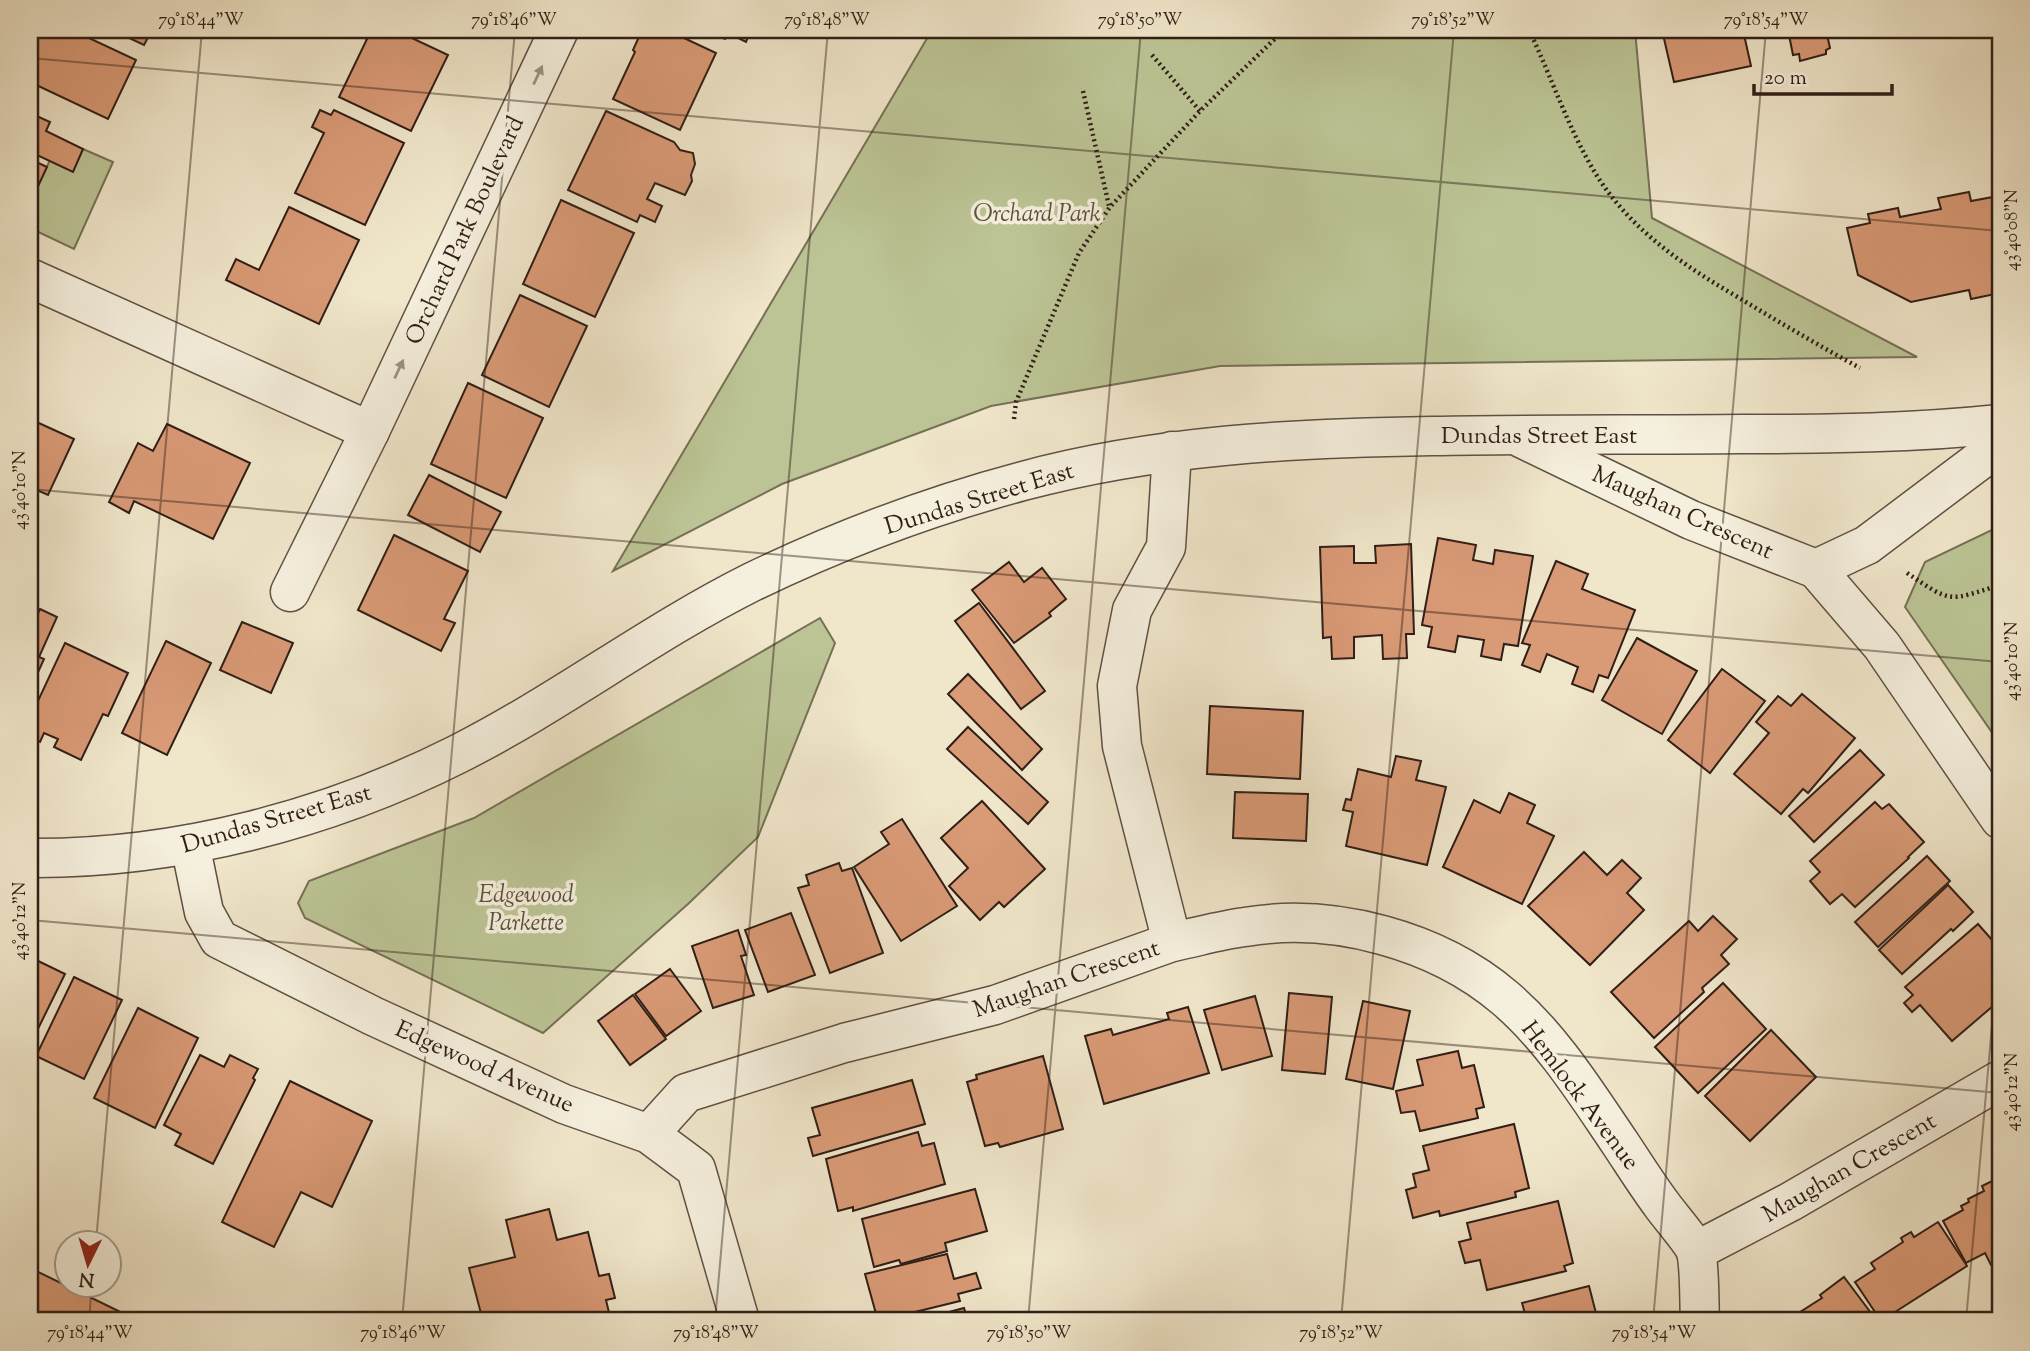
<svg xmlns="http://www.w3.org/2000/svg" width="2030" height="1351" viewBox="0 0 2030 1351" font-family="'Sorts Mill Goudy',serif">
<style>
.green{fill:#bcc495;stroke:#767156;stroke-width:2}
.building{fill:#d99a76;stroke:#301e17;stroke-width:2}
.lines{fill:none;stroke-linecap:round;stroke-linejoin:round}
.minor-casing{stroke:#605044;stroke-width:41}
.path{stroke:#301e17;stroke-width:4.5;stroke-dasharray:2 3.5;stroke-linecap:butt}
.minor{stroke:#f5efdd;stroke-width:38}
.oneway{fill:#9c9184}
.ticks{fill:none;stroke:#301e17;stroke-width:2;stroke-opacity:0.45}
.labels{text-anchor:middle;stroke-width:7;stroke-linejoin:round;paint-order:stroke}
.park-label{font-size:24px;font-style:italic;fill:#5a503d;stroke:#f5efdd}
.street-label{font-size:24px;fill:#301e17;stroke:#f5efdd}
.neatline{fill:none;stroke:#301e17;stroke-width:2.5}
.ticks-label{font-size:18px;text-anchor:middle;fill:#301e17}
</style>
<rect width="100%" height="100%" fill="#f0e6ca"/>
<filter id="stains"><feTurbulence type="fractalNoise" baseFrequency=".00286" numOctaves="4"/><feColorMatrix values="0 0 0 0 .2 0 0 0 0 .09 0 0 0 0 .02 0 0 0 .5 -.17"/></filter>
<radialGradient id="worn" r=".72"><stop offset=".6" stop-color="#630" stop-opacity="0"/><stop offset="1" stop-color="#630" stop-opacity=".3"/></radialGradient>
<g class="green">
<path d="M932,30H1635L1652,218L1917,357L1220,366L991,406L782,484L613,571Z"/>
<path d="M83,149L113,162L74,249L30,228V195L33,196L50,160L73,171Z"/>
<path d="M2000,526V744L1905,607L1925,562Z"/>
<path d="M820,618L835,643L758,837L688,904L543,1033L305,918L298,903L309,881L474,818Z"/>
</g>
<g class="building">
<path d="M37,30H72L136,60L108,119L30,82V45Z"/>
<path d="M112,30H152L144,45Z"/>
<path d="M355,30H395L448,55L411,131L339,97L367,39L353,33Z"/>
<path d="M642,30H667L716,53L680,130L613,99L635,52L633,50Z"/>
<path d="M706,30H751L746,42L728,33L725,39Z"/>
<path d="M1662,30H1743L1751,66L1674,82Z"/>
<path d="M1788,30H1826L1830,48L1826,50V54L1800,61L1799,54L1793,55Z"/>
<path d="M320,110L331,115L334,110L404,143L365,225L295,193L324,133L312,127Z"/>
<path d="M606,111L674,142L680,150L693,153L695,164L691,175L692,181L685,195L655,183L647,199L662,206L655,222L640,215L637,222L568,190Z"/>
<path d="M30,113L50,122L46,131L83,149L73,172L35,154L32,160L47,167L33,197L30,195Z"/>
<path d="M1969,192L1971,201L1993,197L2000,230V293L1971,299L1969,290L1911,302L1858,275L1847,228L1870,223L1868,214L1898,208L1900,217L1941,209L1938,198Z"/>
<path d="M561,200L634,233L595,317L523,284Z"/>
<path d="M289,207L359,240L319,324L226,280L236,259L259,270Z"/>
<path d="M520,295L587,326L549,407L482,375Z"/>
<path d="M468,383L543,418L506,498L431,464Z"/>
<path d="M30,419L74,439L48,495L30,487Z"/>
<path d="M167,424L250,463L213,539L134,501L129,513L109,502L138,443L153,451Z"/>
<path d="M429,475L501,512L480,552L408,515Z"/>
<path d="M394,535L468,571L444,619L455,623L441,651L358,610Z"/>
<path d="M1438,538L1476,545L1473,560L1493,564L1495,550L1533,556L1518,646L1504,644L1501,660L1481,656L1484,640L1458,636L1455,652L1428,647L1432,627L1422,625Z"/>
<path d="M1411,544L1414,634H1406L1407,658L1383,659L1382,635L1354,637V658L1332,659L1331,637L1323,638L1320,547L1354,546V563H1376L1375,546Z"/>
<path d="M1556,561L1588,574L1582,589L1635,610L1608,678L1599,675L1593,692L1572,684L1578,667L1547,654L1540,672L1522,665L1530,645L1522,643Z"/>
<path d="M1009,562L1024,582L1042,568L1066,599L1049,613L1051,616L1014,643L972,590Z"/>
<path d="M979,603L1045,691L1021,709L955,621Z"/>
<path d="M40,609L57,617L39,657L44,659L35,679L32,678L30,682V623L33,624Z"/>
<path d="M242,622L293,643L271,693L220,670Z"/>
<path d="M1637,638L1697,671L1662,734L1602,700Z"/>
<path d="M166,641L211,663L167,755L122,733Z"/>
<path d="M65,643L128,673L108,716L103,714L81,760L54,747L58,739L44,733L40,742L30,737V718Z"/>
<path d="M1722,669L1765,701L1710,773L1668,740Z"/>
<path d="M968,674L1042,749L1022,770L948,694Z"/>
<path d="M1802,694L1855,738L1808,793L1803,789L1781,814L1734,774L1769,733L1756,722L1778,696L1791,706Z"/>
<path d="M1210,706L1303,711L1300,779L1207,774Z"/>
<path d="M968,727L1048,802L1028,824L947,749Z"/>
<path d="M1860,750L1884,775L1814,842L1789,816Z"/>
<path d="M1396,756L1421,761L1416,780L1446,787L1427,865L1346,846L1353,812L1343,810L1346,799L1351,800L1358,769L1391,777Z"/>
<path d="M1235,792L1308,794L1306,841L1233,838Z"/>
<path d="M1509,793L1535,805L1527,823L1554,836L1522,904L1443,867L1474,800L1500,813Z"/>
<path d="M982,801L1045,869L1004,907L999,902L980,920L949,886L968,868L941,838Z"/>
<path d="M1875,802L1882,809L1889,804L1924,842L1908,857L1909,858L1855,907L1842,894L1830,904L1810,881L1820,872L1810,861Z"/>
<path d="M902,819L957,906L901,941L854,867L889,844L881,832Z"/>
<path d="M1584,852L1607,875L1622,860L1641,878L1627,893L1644,910L1590,965L1528,906Z"/>
<path d="M1927,856L1950,881L1878,947L1855,922Z"/>
<path d="M839,863L842,871L852,868L883,953L830,973L798,888L809,885L806,875Z"/>
<path d="M1948,885L1973,912L1953,931L1951,929L1902,974L1879,950Z"/>
<path d="M791,913L815,975L768,992L745,930Z"/>
<path d="M1713,916L1737,939L1721,955L1729,964L1702,988L1704,992L1654,1038L1611,992L1689,921L1698,931Z"/>
<path d="M1978,924L2000,949V1000L1952,1041L1920,1005L1912,1012L1904,1003L1913,995L1905,987Z"/>
<path d="M738,930L746,955L741,956L754,995L713,1008L692,946Z"/>
<path d="M30,957L65,974L30,1045Z"/>
<path d="M670,969L701,1011L666,1036L635,994Z"/>
<path d="M74,977L122,1000L84,1079L36,1056Z"/>
<path d="M1723,983L1766,1029L1698,1093L1655,1047Z"/>
<path d="M1289,993L1332,997L1325,1074L1282,1070Z"/>
<path d="M633,995L666,1039L630,1065L598,1021Z"/>
<path d="M1255,996L1272,1056L1222,1070L1204,1010Z"/>
<path d="M1363,1001L1410,1011L1393,1089L1346,1079Z"/>
<path d="M1188,1007L1209,1073L1104,1104L1085,1036L1111,1029L1113,1035L1169,1019L1167,1013Z"/>
<path d="M138,1008L198,1038L155,1128L94,1098Z"/>
<path d="M1771,1030L1816,1077L1750,1141L1705,1096Z"/>
<path d="M1458,1051L1462,1068L1474,1065L1484,1107L1476,1109L1478,1118L1420,1131L1415,1111L1401,1113L1396,1091L1423,1085L1417,1060Z"/>
<path d="M200,1055L224,1067L230,1055L258,1069L253,1078L255,1080L213,1164L175,1145L181,1134L164,1125Z"/>
<path d="M1043,1056L1063,1129L1000,1147L998,1143L985,1146L967,1082L977,1079L976,1075Z"/>
<path d="M912,1080L925,1124L813,1156L808,1138L820,1135L812,1108Z"/>
<path d="M290,1081L372,1121L332,1207L301,1192L274,1247L222,1222Z"/>
<path d="M1514,1124L1529,1188L1515,1192L1516,1197L1440,1216L1439,1211L1413,1218L1406,1190L1416,1187L1413,1174L1429,1170L1423,1146Z"/>
<path d="M918,1132L922,1146L934,1143L945,1184L853,1211V1207L838,1211L826,1159Z"/>
<path d="M1998,1178L2000,1182V1261L1991,1265L1985,1253L1966,1263L1943,1221L1963,1210L1961,1206L1969,1202L1968,1199L1984,1191L1982,1186Z"/>
<path d="M975,1189L987,1231L945,1243L947,1251L901,1264L899,1260L874,1267L862,1219Z"/>
<path d="M1558,1201L1573,1263L1564,1266L1566,1271L1487,1290L1480,1260L1465,1263L1459,1242L1471,1239L1467,1223Z"/>
<path d="M549,1209L557,1240L588,1232L599,1276L609,1274L615,1298L606,1300L611,1321H483L469,1268L515,1257L506,1220Z"/>
<path d="M1938,1222L1967,1266L1881,1321L1855,1282L1875,1269L1871,1263L1903,1242L1901,1238L1911,1232L1914,1237Z"/>
<path d="M947,1254L954,1279L976,1273L981,1288L958,1294L960,1301L878,1321L865,1274Z"/>
<path d="M30,1268L139,1321H30Z"/>
<path d="M1844,1277L1877,1321H1786L1822,1298L1820,1295Z"/>
<path d="M1589,1286L1598,1321H1527L1522,1303Z"/>
<path d="M964,1308L968,1321H915Z"/>
</g>
<g class="lines">
<g class="minor-casing">
<g id="minor">
<path d="M30,278L370,431"/>
<path d="M1521,438L1691,520L1816,569L1882,646L2000,819"/>
<path d="M1816,569L1867,545L2000,445"/>
<path d="M290,592L370,431L559,30"/>
<path d="M190,844L204,912L219,939L373,1016L564,1104L649,1134L696,1169L740,1321"/>
<path d="M30,858C176,859 327,820 458,754C559,703 650,633 752,582C839,540 929,506 1023,481C1157,445 1294,438 1432,436C1536,434 1639,435 1742,434C1829,434 1914,433 2000,424"/>
<path d="M1172,942C1197,937 1221,930 1245,927C1333,912 1437,940 1505,998C1552,1038 1586,1093 1620,1143C1634,1164 1647,1185 1662,1205C1669,1215 1693,1242 1696,1252C1700,1267 1699,1304 1700,1321"/>
<path d="M649,1134L686,1093L844,1043L995,1005L1172,942L1122,746L1117,686L1132,610L1166,547L1172,451"/>
<path d="M1696,1251L1790,1202L2000,1080"/>
</g>
</g>
<g class="path">
<path d="M1529,30C1553,80 1569,132 1599,179C1633,231 1683,265 1736,296C1777,321 1818,345 1860,368"/>
<path d="M1152,55L1200,111"/>
<path d="M1083,91L1109,206"/>
<path d="M1014,419L1016,402L1079,253L1110,207L1200,111L1284,30"/>
<path d="M1907,573C1953,604 1948,601 2000,585"/>
</g>
<use href="#minor" class="minor"/>
</g>
<defs><path id="oneway-solid" d="M-6-.8H1V-3.2L6.5 0L1 3.2V.8H-6Z" transform="scale(1.75)"/></defs>
<g class="oneway">
<use href="#oneway-solid" transform="translate(538 75) rotate(-65)"/>
<use href="#oneway-solid" transform="translate(399 369) rotate(-65)"/>
</g>
<path class="ticks" d="M30,58L2000,231M30,489L2000,662M30,920L2000,1093M96,1242L202,30M89,1321L92,1284M402,1321L515,30M715,1321L828,30M1028,1321L1141,30M1341,1321L1454,30M1653,1321L1766,30M1966,1321L2000,934"/>
<g class="labels">
<g class="park-label">
<text x="1037" y="221">Orchard Park</text>
<text x="526" y="902">Edgewood<tspan x="526" dy="28">Parkette</tspan></text>
</g>
<g class="street-label">
<text transform="translate(464 230) rotate(-65)" y="8">Orchard Park Boulevard</text>
<text x="1539" y="443">Dundas Street East</text>
<text transform="translate(979 498) rotate(-17)" y="8">Dundas Street East</text>
<text transform="translate(1683 512) rotate(24)" y="8">Maughan Crescent</text>
<text transform="translate(276 818) rotate(-16)" y="8">Dundas Street East</text>
<text transform="translate(1066 978) rotate(-19)" y="8">Maughan Crescent</text>
<text transform="translate(485 1066) rotate(24)" y="8">Edgewood Avenue</text>
<text transform="translate(1581 1095) rotate(53)" y="8">Hemlock Avenue</text>
<text transform="translate(1849 1167) rotate(-30)" y="8">Maughan Crescent</text>
</g>
</g>
<rect width="2030" height="1351" fill="none" stroke="#f0e6ca" stroke-width="77"/>
<g transform="translate(88 1264) rotate(185)"><circle r="33" fill="#f5efdd" stroke="#a69b8e" stroke-width="2"/>
<path d="M0-5L12 26L0 18L-12 26Z" fill="#8f2418"/>
<text y="-10" font-size="19" font-weight="bold" text-anchor="middle" fill="#301e17">N</text>
</g>
<path d="M1754 84v10h138v-10" fill="none" stroke="#301e17" stroke-width="3.5"/>
<text x="1764" y="84" font-size="21" fill="#301e17" stroke="#f5efdd" stroke-width="5" paint-order="stroke">20 m</text>
<rect x="38" y="38" width="1954" height="1274" class="neatline"/>
<g class="ticks-label">
<text x="201" y="25">79°18'44"W</text>
<text x="514" y="25">79°18'46"W</text>
<text x="827" y="25">79°18'48"W</text>
<text x="1140" y="25">79°18'50"W</text>
<text x="1453" y="25">79°18'52"W</text>
<text x="1766" y="25">79°18'54"W</text>
<text transform="translate(2011 230) rotate(-90)" y="6">43°40'08"N</text>
<text transform="translate(19 490) rotate(-90)" y="6">43°40'10"N</text>
<text transform="translate(2011 661) rotate(-90)" y="6">43°40'10"N</text>
<text transform="translate(19 921) rotate(-90)" y="6">43°40'12"N</text>
<text transform="translate(2011 1092) rotate(-90)" y="6">43°40'12"N</text>
<text x="90" y="1338">79°18'44"W</text>
<text x="403" y="1338">79°18'46"W</text>
<text x="716" y="1338">79°18'48"W</text>
<text x="1029" y="1338">79°18'50"W</text>
<text x="1341" y="1338">79°18'52"W</text>
<text x="1654" y="1338">79°18'54"W</text>
</g>
<rect width="100%" height="100%" filter="url(#stains)"/>
<rect width="100%" height="100%" fill="url(#worn)"/>
</svg>
